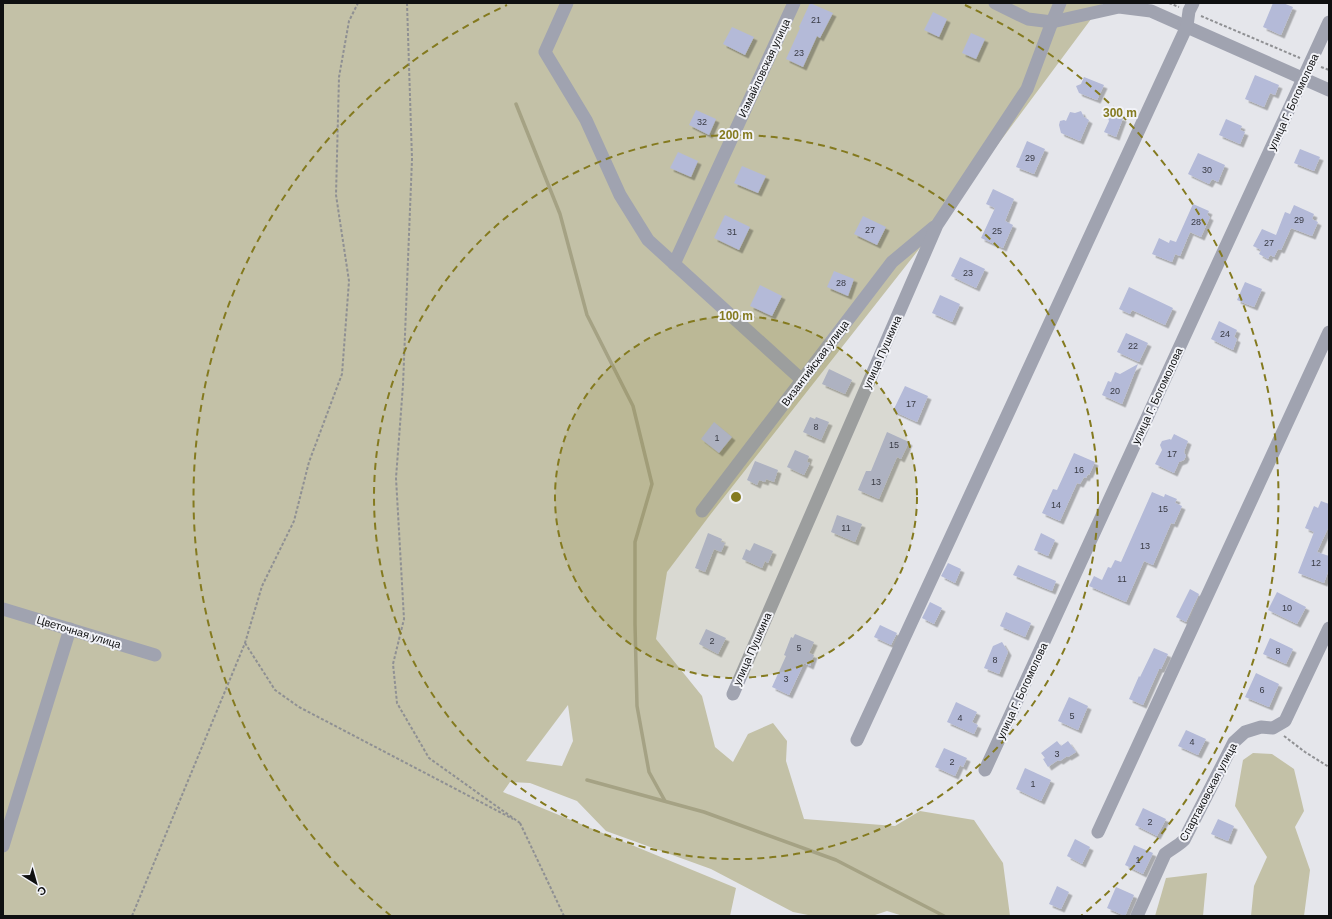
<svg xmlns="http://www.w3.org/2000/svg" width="1332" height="919" viewBox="0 0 1332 919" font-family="Helvetica,sans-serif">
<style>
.green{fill:#c3c1a7;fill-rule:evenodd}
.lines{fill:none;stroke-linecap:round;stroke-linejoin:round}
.stream{stroke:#a5a284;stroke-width:3.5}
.building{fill:#b4bad8;filter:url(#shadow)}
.path{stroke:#8f9093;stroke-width:2;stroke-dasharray:3 2;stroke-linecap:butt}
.minor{stroke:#a0a3b0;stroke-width:13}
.ring{fill:none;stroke:#847a1f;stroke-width:2;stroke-dasharray:7 5}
.labels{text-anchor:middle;stroke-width:4;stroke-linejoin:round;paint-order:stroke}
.number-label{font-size:9px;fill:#383a43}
.street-label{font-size:11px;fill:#0f1011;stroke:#f2f3f8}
.centre{fill:#847a1f;stroke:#f2f3f8;stroke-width:2}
.ring-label{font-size:12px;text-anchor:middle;font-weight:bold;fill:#847a1f;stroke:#f2f3f8;stroke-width:4;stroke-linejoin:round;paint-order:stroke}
</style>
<defs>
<filter id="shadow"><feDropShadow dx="3.5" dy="3.5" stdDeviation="0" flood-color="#0004"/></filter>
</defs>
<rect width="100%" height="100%" fill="#e5e6eb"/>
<g class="green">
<path d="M3,3H1103L938,225L710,515L667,572L656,639L702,696L715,747L733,762L748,734L773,723L787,741L786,761L804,819L895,826L920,811L974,820L1003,863L1010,916H903L887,911L872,916H813L793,912L711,869L606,831L577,801L530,783L510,782L503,792L736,888L730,916H3ZM568,705L573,741L562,766L526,761Z"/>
<path d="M1253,753L1272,754L1294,769L1304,811L1295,827L1310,870L1304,916H1251L1254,886L1267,857L1235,806L1243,760Z"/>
<path d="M1207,873L1203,916H1155L1166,878Z"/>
</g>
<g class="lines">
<g class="stream">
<path d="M516,104L560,214L587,315L633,406L652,484L635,542V624L637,706L649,772L665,801"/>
<path d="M587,780L704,812L836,860L944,916"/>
</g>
</g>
<g class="building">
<path d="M810,3L833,13L820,38L817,36L803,67L786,59L800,28L799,27Z"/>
<path d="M1273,3H1283L1293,7L1281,35L1263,27Z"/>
<path d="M933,12L947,19L939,37L924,30Z"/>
<path d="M732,27L754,37L745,55L723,44Z"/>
<path d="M971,33L985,39L976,59L962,53Z"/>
<path d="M1255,75L1279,85L1275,95L1270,93L1264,107L1245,99Z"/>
<path d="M1084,77L1104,85L1097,100L1079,93L1076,86L1081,84Z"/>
<path d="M696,110L716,119L709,135L689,125Z"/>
<path d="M1081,111L1084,117L1089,120L1080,141L1061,133L1059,125L1060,121L1064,120L1066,121L1070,112L1075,113Z"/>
<path d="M1110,113L1123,118L1116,137L1104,132L1109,121L1108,118Z"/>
<path d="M1226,119L1242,126L1240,130L1245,132L1240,144L1219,135Z"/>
<path d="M1027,141L1045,149L1034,174L1016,167Z"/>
<path d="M1300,149L1320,157L1314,171L1294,163Z"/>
<path d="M678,152L698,161L691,177L670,168Z"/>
<path d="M1198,153L1225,165L1218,182L1212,179L1209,184L1188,174Z"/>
<path d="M742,166L766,176L758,193L734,183Z"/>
<path d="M993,189L1014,199L1005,221L1013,225L1003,248L981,238L995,208L986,204Z"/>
<path d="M1193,204L1209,211L1207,215L1210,217L1201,237L1190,232L1180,256L1175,254L1172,262L1152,254L1159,238L1169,243L1170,240L1176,242Z"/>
<path d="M1294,205L1314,214L1312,219L1318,222L1312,236L1291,228L1281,250L1278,249L1274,257L1270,255L1268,259L1259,254L1261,250L1253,246L1262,229L1276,235L1285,212L1290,214Z"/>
<path d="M725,215L750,227L739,250L714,238Z"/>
<path d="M863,216L886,227L877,245L854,234Z"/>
<path d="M960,257L985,269L976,288L951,276Z"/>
<path d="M834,271L854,279L848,296L827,287Z"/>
<path d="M1245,282L1262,289L1254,307L1237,300Z"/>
<path d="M760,285L782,296L772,316L750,306Z"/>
<path d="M1129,287L1173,308L1165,325L1132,310L1130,314L1119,309Z"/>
<path d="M940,295L960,304L952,322L932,313Z"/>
<path d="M1219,321L1237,330L1234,337L1237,339L1233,350L1211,339Z"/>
<path d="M1126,333L1148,343L1139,362L1117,352Z"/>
<path d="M1138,364L1122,404L1102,395L1108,381L1111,382L1115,372L1120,374Z"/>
<path d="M829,369L852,380L845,394L822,384Z"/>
<path d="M905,386L928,396L917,422L893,411Z"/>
<path d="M810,417L815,419L816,417L829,422L821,440L803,432Z"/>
<path d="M714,422L732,437L719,453L701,439Z"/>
<path d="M887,432L909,442L901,459L897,457L879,499L858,490L866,471H871Z"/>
<path d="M1174,434L1188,441L1184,452L1186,456L1184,460L1179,462L1174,473L1155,464L1162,450L1160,445L1162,441L1170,439L1171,440Z"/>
<path d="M795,450L809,456L807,462L810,463L804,475L787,467Z"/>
<path d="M1074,453L1095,462L1089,475L1088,474L1086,478L1084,477L1080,484L1077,483L1060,521L1042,513L1053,489L1057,490Z"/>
<path d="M755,461L778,470L774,482L766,479L765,482L759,480L757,485L747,480Z"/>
<path d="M1152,492L1164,497L1165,494L1177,499L1175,503L1182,506L1174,524L1171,523L1153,565L1144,561L1126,602L1089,586L1094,576L1102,580L1108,567L1111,568L1115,560L1121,562Z"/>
<path d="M1321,501L1329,504V526L1317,552L1329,556V569L1324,583L1298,573L1314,532L1305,528L1314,506L1318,508Z"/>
<path d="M837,515L862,524L855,542L831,532Z"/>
<path d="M708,533L722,539L721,542L725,543L721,552L714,549L705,572L695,568Z"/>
<path d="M1041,533L1055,540L1048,556L1034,550Z"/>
<path d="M754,543L773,551L768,563L765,561L762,568L742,559L746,549L750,551Z"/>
<path d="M948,563L961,569L955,583L941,576Z"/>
<path d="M1018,565L1056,581L1052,591L1013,575Z"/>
<path d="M1190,589L1199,594L1186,622L1176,617Z"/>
<path d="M1277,592L1306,607L1297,624L1268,610Z"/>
<path d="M930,602L942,608L934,624L922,618Z"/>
<path d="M1006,612L1031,623L1025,637L1000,626Z"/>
<path d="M880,625L897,633L891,645L874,637Z"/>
<path d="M706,629L726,638L718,654L699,644Z"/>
<path d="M795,634L814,642L809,653L814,655L810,666L804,663L789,695L772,687L786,656L784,655L791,637L793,638Z"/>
<path d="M1270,638L1293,649L1286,664L1263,654Z"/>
<path d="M1002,642L1008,652L999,674L984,668L993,646Z"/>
<path d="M1154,648L1168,654L1161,669H1159L1143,705L1129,699L1139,676L1140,677Z"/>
<path d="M1256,673L1279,684L1269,707L1245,697Z"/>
<path d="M1069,697L1088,706L1078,730L1058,721Z"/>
<path d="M956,702L977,712L972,722L978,725L974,734L947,722Z"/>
<path d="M1186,730L1206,739L1198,755L1178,746Z"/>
<path d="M1057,741L1061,746L1068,741L1076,752L1068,757L1067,756L1060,761L1058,760L1048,767L1043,759L1045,758L1041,753Z"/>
<path d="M944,748L967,758L963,767L960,765L955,776L935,767Z"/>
<path d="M1025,768L1051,780L1041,801L1016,789Z"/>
<path d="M1143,808L1166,819L1157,836L1135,825Z"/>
<path d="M1218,819L1234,826L1228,841L1211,834Z"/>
<path d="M1075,839L1090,847L1082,864L1067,856Z"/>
<path d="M1134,845L1153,853L1143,874L1125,865Z"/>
<path d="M1057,886L1069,892L1061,909L1049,904Z"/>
<path d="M1116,887L1134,895L1125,916L1107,908Z"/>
</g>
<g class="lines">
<g class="path">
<path d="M407,3L412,159L403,385L396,478L404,619L393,664L397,703L429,758L520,823"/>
<path d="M1169,3L1179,7"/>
<path d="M1201,16L1300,58"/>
<path d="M1321,67L1329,70"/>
<path d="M245,643L275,690L299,707L513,819"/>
<path d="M1284,736L1305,752L1329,767"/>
<path d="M520,823L564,916"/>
<path d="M132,916L245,643L262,586L294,521L309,462L342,374L349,281L336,195L339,77L349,21L358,3"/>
</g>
<g class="minor">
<path d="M567,3L545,52L586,120L620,195L648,240L802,380"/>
<path d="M995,3L1028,19L1052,22L1119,7L1151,11L1329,90"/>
<path d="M674,264L794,3"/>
<path d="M702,511L892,262L934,227"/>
<path d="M3,609L155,655"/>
<path d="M733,694L937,225L1027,89L1052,22L1060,3"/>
<path d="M857,740L1187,26L1189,11L1193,3"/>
<path d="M985,770L1329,22"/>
<path d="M1098,832L1329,332"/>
<path d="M3,846L70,629"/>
<path d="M1137,916L1165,854C1171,849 1178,846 1184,840L1234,742L1245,732L1261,727L1273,728L1285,721L1329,628"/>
</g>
</g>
<circle cx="736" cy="497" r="181" fill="#847a1f" fill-opacity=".12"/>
<g class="ring">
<circle cx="736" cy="497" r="181"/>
<circle cx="736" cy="497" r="362"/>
<path d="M391 916A543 543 0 0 1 507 5M965 5A543 543 0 0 1 1081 916"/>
</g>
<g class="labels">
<g class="number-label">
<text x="816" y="23">21</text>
<text x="799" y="56">23</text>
<text x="702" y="125">32</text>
<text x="1030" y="161">29</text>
<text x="1207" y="173">30</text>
<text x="1299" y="223">29</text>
<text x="1196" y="225">28</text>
<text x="870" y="233">27</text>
<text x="997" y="234">25</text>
<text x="732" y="235">31</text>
<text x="1269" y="246">27</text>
<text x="968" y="276">23</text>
<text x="841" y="286">28</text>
<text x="1225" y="337">24</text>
<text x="1133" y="349">22</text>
<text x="1115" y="394">20</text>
<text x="911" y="407">17</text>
<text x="816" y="430">8</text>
<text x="717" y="441">1</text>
<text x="894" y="448">15</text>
<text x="1172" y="457">17</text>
<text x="1079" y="473">16</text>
<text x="876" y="485">13</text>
<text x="1056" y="508">14</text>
<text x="1163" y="512">15</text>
<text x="846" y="531">11</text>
<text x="1145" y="549">13</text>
<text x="1316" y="566">12</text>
<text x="1122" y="582">11</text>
<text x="1287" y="611">10</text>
<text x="712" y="644">2</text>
<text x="799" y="651">5</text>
<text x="1278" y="654">8</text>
<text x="995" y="663">8</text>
<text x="786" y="682">3</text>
<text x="1262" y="693">6</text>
<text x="1072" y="719">5</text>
<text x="960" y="721">4</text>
<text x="1192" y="745">4</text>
<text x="1057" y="757">3</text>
<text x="952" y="765">2</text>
<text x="1033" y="787">1</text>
<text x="1150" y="825">2</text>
<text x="1138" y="863">1</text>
</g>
<g class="street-label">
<text transform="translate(764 68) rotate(-65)" y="4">Измайловская улица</text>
<text transform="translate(1293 102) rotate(-65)" y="4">улица Г. Богомолова</text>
<text transform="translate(882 352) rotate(-66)" y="4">улица Пушкина</text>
<text transform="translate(815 363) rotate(-53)" y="4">Византийская улица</text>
<text transform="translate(1157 396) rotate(-65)" y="4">улица Г. Богомолова</text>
<text transform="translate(79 632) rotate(17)" y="4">Цветочная улица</text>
<text transform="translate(752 649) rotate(-66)" y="4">улица Пушкина</text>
<text transform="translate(1022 691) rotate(-65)" y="4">улица Г. Богомолова</text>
<text transform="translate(1208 792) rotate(-62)" y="4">Спартаковская улица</text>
</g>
</g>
<circle cx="736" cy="497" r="6" class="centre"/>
<g class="ring-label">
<text x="1120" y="117">300 m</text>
<text x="736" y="139">200 m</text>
<text x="736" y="320">100 m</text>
</g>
<rect width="1332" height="919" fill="none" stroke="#0f1011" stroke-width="8"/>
<g transform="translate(36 883) rotate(143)" stroke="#f2f3f8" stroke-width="3" paint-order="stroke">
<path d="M0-3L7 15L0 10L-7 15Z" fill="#0f1011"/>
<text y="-6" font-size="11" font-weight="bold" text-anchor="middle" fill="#0f1011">С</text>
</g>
</svg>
